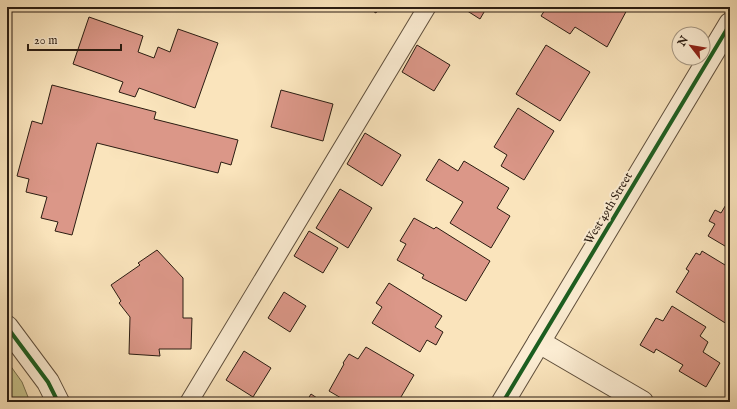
<svg xmlns="http://www.w3.org/2000/svg" width="737" height="409" viewBox="0 0 737 409" font-family="'IM FELL English',serif">
<style>
.green{fill:#c6c28b;stroke:#78704e}
.building{fill:#db9788;stroke:#2b1d12}
.lines{fill:none;stroke-linecap:round;stroke-linejoin:round}
.lane-casing{stroke:#5f4f3c;stroke-width:19}
.street-casing{stroke:#5f4f3c;stroke-width:24}
.lane{stroke:#fcedd3;stroke-width:17}
.street{stroke:#fcedd3;stroke-width:22}
.cycleway-casing{stroke:#fcedd3;stroke-width:6}
.cycleway{stroke:#1b5e20;stroke-width:4}
.labels{text-anchor:middle;stroke-width:4;stroke-linejoin:round;paint-order:stroke}
.street-label{font-size:12px;fill:#2b1d12;stroke:#fcedd3}
</style>
<rect width="100%" height="100%" fill="#fae4bc"/>
<filter id="stains"><feTurbulence type="fractalNoise" baseFrequency=".005" numOctaves="4"/><feColorMatrix values="0 0 0 0 .2 0 0 0 0 .09 0 0 0 0 .02 0 0 0 .5 -.17"/></filter>
<radialGradient id="worn" r=".72"><stop offset=".6" stop-color="#630" stop-opacity="0"/><stop offset="1" stop-color="#630" stop-opacity=".3"/></radialGradient>
<path class="green" d="M7,361L22,382L30,402H7Z"/>
<g class="building">
<path d="M366,7H379L376,13Z"/>
<path d="M461,7H487L480,19Z"/>
<path d="M547,7H627L628,8L607,47L575,27L570,34L541,16Z"/>
<path d="M89,17L143,36L138,52L154,58L158,47L170,52L178,29L218,43L195,108L139,88L135,97L119,92L123,82L73,64Z"/>
<path d="M417,45L450,65L434,91L402,72Z"/>
<path d="M546,45L590,72L560,121L516,94Z"/>
<path d="M52,85L156,112L154,119L238,140L231,165L221,162L218,173L97,143L72,235L55,231L58,222L41,218L47,197L26,192L29,179L17,176L32,121L42,124Z"/>
<path d="M281,90L333,104L323,141L271,127Z"/>
<path d="M518,108L554,131L524,180L501,166L507,155L494,147Z"/>
<path d="M365,133L401,155L382,186L347,164Z"/>
<path d="M439,159L458,171L464,161L509,188L497,208L510,216L491,248L450,223L463,202L426,180Z"/>
<path d="M340,189L372,208L348,248L316,228Z"/>
<path d="M730,198V249L708,236L715,224L709,221L715,210L721,213Z"/>
<path d="M414,218L434,229L436,227L490,261L466,301L422,278L424,275L397,260L406,244L400,241Z"/>
<path d="M309,231L338,248L323,273L294,256Z"/>
<path d="M157,250L183,278V318H192L191,349H159L160,356L129,354L130,317L119,303L121,301L111,285L140,265L138,263Z"/>
<path d="M702,251L730,268V326L676,292L689,271L686,269L696,253L700,255Z"/>
<path d="M389,283L442,316L435,327L443,332L436,345L427,340L420,352L372,323L382,307L376,303Z"/>
<path d="M284,292L306,306L290,332L268,318Z"/>
<path d="M672,306L706,327L700,336L708,342L703,352L720,363L706,387L679,371L683,365L656,349L654,353L640,345L656,318L663,321Z"/>
<path d="M366,347L414,375L398,402L392,399L390,402H348L329,391L344,364L343,363L349,354L358,359Z"/>
<path d="M244,351L271,368L253,397L226,380Z"/>
<path d="M311,394L323,402H306Z"/>
</g>
<g class="lines">
<g class="lane-casing">
<path id="lane" d="M189,402L427,7"/>
</g>
<g class="street-casing">
<g id="street">
<path d="M7,327L48,382L58,402"/>
<path d="M539,342L642,402"/>
<path d="M503,402L730,24"/>
</g>
</g>
<use href="#lane" class="lane"/>
<use href="#street" class="street"/>
<g class="cycleway-casing">
<g id="cycleway">
<path d="M7,327L48,382L58,402"/>
<path d="M503,402L730,24"/>
</g>
</g>
<use href="#cycleway" class="cycleway"/>
</g>
<g class="labels">
<g class="street-label">
<text transform="translate(608 208) rotate(-59)" y="4">West 49th Street</text>
</g>
</g>
<rect width="737" height="409" fill="none" stroke="#fae4bc" stroke-width="24"/>
<rect x="8" y="8" width="721" height="393" fill="none" stroke="#2b1d12" stroke-width="2"/>
<rect x="12" y="12" width="713" height="385" fill="none" stroke="#2b1d12"/>
<g transform="translate(691 46) rotate(301)"><circle r="19" fill="#fcedd3" stroke="#a89a86"/>
<path d="M0-3L7 15L0 10L-7 15Z" fill="#8f2418"/>
<text y="-6" font-size="11" font-weight="bold" text-anchor="middle" fill="#2b1d12">N</text>
</g>
<path d="M28 44v6h93v-6" fill="none" stroke="#2b1d12" stroke-width="2"/>
<text x="34" y="44" font-size="12" fill="#2b1d12" stroke="#fcedd3" stroke-width="3" paint-order="stroke">20 m</text>
<rect width="100%" height="100%" filter="url(#stains)"/>
<rect width="100%" height="100%" fill="url(#worn)"/>
</svg>
